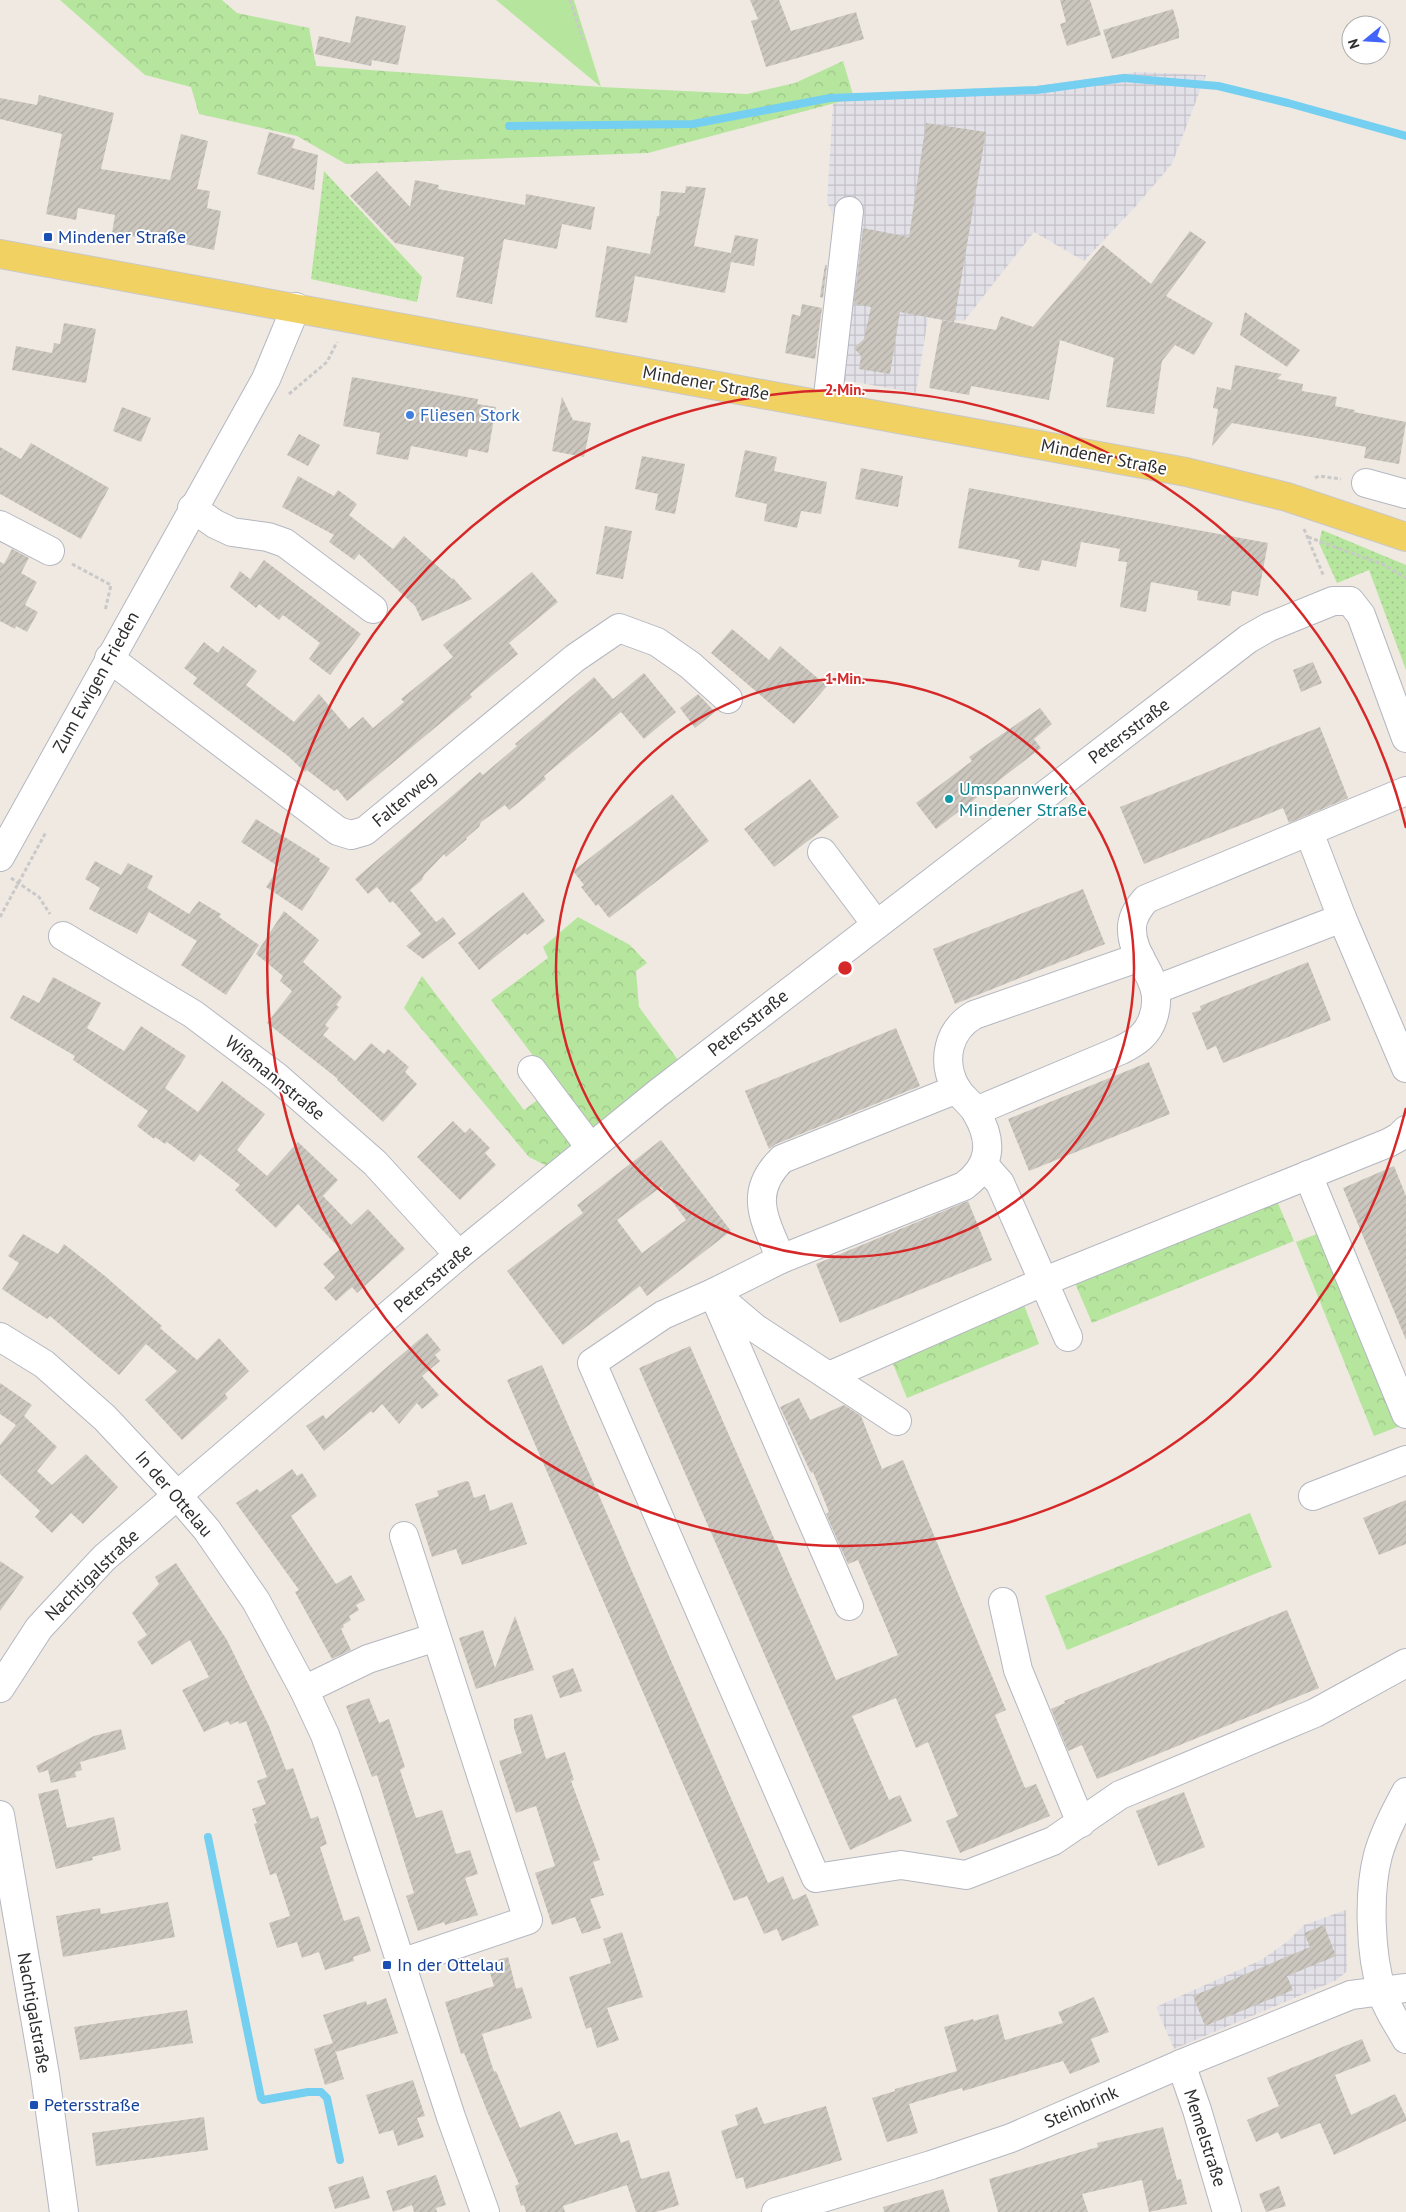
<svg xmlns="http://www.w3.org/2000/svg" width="1406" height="2212" viewBox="0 0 1406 2212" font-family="'PT Sans',sans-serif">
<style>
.industrial{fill:url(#industrial-grid)}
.grass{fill:url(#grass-dots)}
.forest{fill:url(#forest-crowns)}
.park{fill:#b6e59e}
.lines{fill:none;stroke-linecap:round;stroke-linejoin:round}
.stream{stroke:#75cff0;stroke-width:8}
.building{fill:url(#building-hatch);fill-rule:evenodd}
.minor-casing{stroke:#b4b7c1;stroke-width:30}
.major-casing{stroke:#c9c9c9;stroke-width:30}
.path{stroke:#c9c9c9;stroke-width:3;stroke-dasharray:4 2.5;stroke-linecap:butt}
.minor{stroke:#fff;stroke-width:28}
.major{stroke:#f2d163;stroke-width:28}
.ring{fill:none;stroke:#d62828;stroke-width:2.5}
.transit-dot{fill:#1a4fb4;stroke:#fff;stroke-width:2}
.shop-dot{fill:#3f7fe0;stroke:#fff;stroke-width:2}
.culture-dot{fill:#0f9aa8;stroke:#fff;stroke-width:2}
.labels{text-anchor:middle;stroke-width:4;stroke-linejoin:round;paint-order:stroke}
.transit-label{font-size:18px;fill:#164399;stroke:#fff;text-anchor:start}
.street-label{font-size:18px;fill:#2e2e2e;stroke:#fff}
.shop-label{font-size:18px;fill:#366cbe;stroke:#fff;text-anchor:start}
.culture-label{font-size:18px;fill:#0d838f;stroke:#fff;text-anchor:start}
.centre{fill:#d62828;stroke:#fff;stroke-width:2.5}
.ring-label{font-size:15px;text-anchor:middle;font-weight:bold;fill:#d62828;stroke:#fff;stroke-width:4;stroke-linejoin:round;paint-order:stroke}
</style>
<defs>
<pattern id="industrial-grid" width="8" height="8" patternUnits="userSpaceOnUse" patternTransform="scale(1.25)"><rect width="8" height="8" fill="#e3e1e8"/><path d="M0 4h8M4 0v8" fill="none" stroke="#c3c1c7"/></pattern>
<pattern id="grass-dots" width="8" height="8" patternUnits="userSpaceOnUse" patternTransform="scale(1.25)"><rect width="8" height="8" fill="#b6e59e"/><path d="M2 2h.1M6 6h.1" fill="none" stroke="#9dc588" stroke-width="1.8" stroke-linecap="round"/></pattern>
<pattern id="forest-crowns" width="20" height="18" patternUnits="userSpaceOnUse" patternTransform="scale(1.25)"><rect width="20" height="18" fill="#b6e59e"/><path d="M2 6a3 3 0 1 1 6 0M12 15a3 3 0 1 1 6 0" fill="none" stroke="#9dc588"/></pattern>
<pattern id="building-hatch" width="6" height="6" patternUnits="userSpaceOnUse" patternTransform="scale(1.25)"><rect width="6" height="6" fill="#cbc7bf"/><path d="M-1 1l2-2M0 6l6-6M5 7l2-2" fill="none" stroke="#afaba4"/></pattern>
</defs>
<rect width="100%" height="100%" fill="#efe9e1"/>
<g class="industrial">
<path d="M1137,72L1206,75L1172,164L1135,207L1084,261L1034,232L964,321L928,318L916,393L822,376L841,232L827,202L833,104L854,98L943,90L1037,86Z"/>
<path d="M1346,1910L1347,1971L1337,1980L1174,2049L1156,2007L1261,1960L1287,1942L1304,1925Z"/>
</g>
<g class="grass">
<path d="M324,171L422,277L417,302L311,279Z"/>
<path d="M1322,530L1406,565V670L1369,570L1337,583L1319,543Z"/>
</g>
<g class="forest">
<path d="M60,0H222L237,13L309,28L316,66L601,87L747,94L795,83L843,61L854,98L648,153L346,164L297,136L199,114L191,87L145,75Z"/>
<path d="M578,917L630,945L647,963L636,971L639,1007L678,1060L547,1166L529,1157L404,1008L422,976L524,1110L556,1086L491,1000L548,958L543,947Z"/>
<path d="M1277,1201L1294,1241L1092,1323L1075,1283Z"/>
<path d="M1322,1232L1400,1426L1374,1436L1296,1242Z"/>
<path d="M1024,1305L1039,1344L907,1398L891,1359Z"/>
<path d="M1250,1513L1272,1567L1067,1650L1045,1596Z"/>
</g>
<path class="park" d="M496,0H574L601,87Z"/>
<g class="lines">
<g class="stream">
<path d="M509,126L693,124L830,98L1037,90L1124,78L1218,86L1288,103L1406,136"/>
<path d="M208,1837L261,2098L263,2100L308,2092H321L327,2098L340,2160"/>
</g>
</g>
<g class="building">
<path d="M750,0H779L791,31L856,12L864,39L766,67L751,21L758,19Z"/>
<path d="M1060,0H1090L1101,35L1067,46L1060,24L1066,22Z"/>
<path d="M1173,9L1179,30V38L1112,59L1103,30Z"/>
<path d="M356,16L406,26L398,65L372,60L371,66L315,54L319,36L350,43Z"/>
<path d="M39,95L114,113L101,169L170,180L181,134L208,141L197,189L210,191L207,208L221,211L214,250L150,237L149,239L112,233L115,215L78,208L76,220L46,214L62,134L0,119V98L37,105Z"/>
<path d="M926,123L986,132L954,322L900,312L890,374L859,369L861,356L854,348L864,339L871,307L854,304L863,228L909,237Z"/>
<path d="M269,132L295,139L292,148L318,155L314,190L257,174Z"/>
<path d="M377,171L410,207L415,180L439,185L438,189L525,205L526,194L595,207L591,230L562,224L557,249L504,239L492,304L456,297L464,257L395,243L350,196Z"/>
<path d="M686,186L706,188L694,246L731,253L735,235L758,239L754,266L731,262L725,293L635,276L627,323L595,317L607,246L650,254L657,216H659L661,191L685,193Z"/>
<path d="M1190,231L1206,242L1166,296L1213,323L1194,355L1175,345L1162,361L1154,414L1106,407L1114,358L1060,340L1049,400L971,386L969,395L929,388L942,320L996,330L1001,316L1033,327L1103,245L1151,284Z"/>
<path d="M825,265H827L823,298L820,297Z"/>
<path d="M802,304L822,308L815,359L785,353L792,314L800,316Z"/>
<path d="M1245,312L1300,350L1287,367L1240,335Z"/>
<path d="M64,323L96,329L86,383L12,370L16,346L52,353L54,343L60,344Z"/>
<path d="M1235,365L1282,374L1277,379L1303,384L1302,391L1337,397L1335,406L1355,410L1354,412L1406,422L1399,464L1364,458L1366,447L1232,423L1212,446L1218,409L1213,408L1217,387L1231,390Z"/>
<path d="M352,377L478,399L477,404L496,407L488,453L469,449L467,457L411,446L408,460L376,454L380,433L343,426Z"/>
<path d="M562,397L573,420L591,423L584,457L552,451Z"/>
<path d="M122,407L151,418L141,442L113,431Z"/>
<path d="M299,434L320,445L308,466L287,455Z"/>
<path d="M31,443L109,488L81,539L0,494V447L21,459Z"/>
<path d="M745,450L777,457L774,471L827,482L821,514L801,511L797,528L764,521L767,504L735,497Z"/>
<path d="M642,456L685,464L675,514L655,510L658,494L635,489Z"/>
<path d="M861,468L903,476L898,507L855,499Z"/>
<path d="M298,476L334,496L338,490L357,504L349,515L393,549L404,536L452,579L453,578L472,599L422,621L415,606L359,554L354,560L329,542L334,535L282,507Z"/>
<path d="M969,488L1268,543L1258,596L1232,591L1230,606L1197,600L1198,591L1151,582L1146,612L1120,607L1127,562L1118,561L1120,549L1081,542L1076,567L1042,560L1039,571L1018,567L1020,560L958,548Z"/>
<path d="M605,526L632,531L623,579L596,574Z"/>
<path d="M12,549L29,558L21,573L37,582L25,605L38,612L27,632L16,626L15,629L0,621V562L4,564Z"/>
<path d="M264,560L361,634L330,675L309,659L320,643L283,615L279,620L259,604L256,608L230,587L240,571L250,579Z"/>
<path d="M532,572L558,602L509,643L518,654L470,694L472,697L347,801L337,789L334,791L307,770L305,772L288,756L193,684L197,678L184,668L204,642L218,653L223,646L257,671L246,685L294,722L319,694L349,729L363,717L373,728L404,702L401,699L453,657L443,645Z"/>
<path d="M732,629L769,660L780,646L827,686L794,724L711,653Z"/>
<path d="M1313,662L1322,683L1301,692L1293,670Z"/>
<path d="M644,673L676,712L644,739L621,712L544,776L546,779L518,803L509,810L505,805L481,822L479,827L466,838L467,839L446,857L444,854L424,875L422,880L410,890L436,922L443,917L456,934L423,959L406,946L421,934L393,901L390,903L377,887L368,894L355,879L480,772L483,775L517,746L515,744L594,677L613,699Z"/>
<path d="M698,694L715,712L695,728L680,708Z"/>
<path d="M1040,708L1052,724L1034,739L1041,748L936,829L916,803L972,761L969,757Z"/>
<path d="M1320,727L1348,798L1289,823L1283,808L1144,864L1120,807Z"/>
<path d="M810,779L839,817L774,867L744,829Z"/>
<path d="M672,794L709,841L609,918L598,904L596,906L581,887L584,885L573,871Z"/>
<path d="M256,819L320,859L319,861L330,868L302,911L266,887L279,867L241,842Z"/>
<path d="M95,861L121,875L128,863L153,876L147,888L189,914L199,901L221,914L219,917L259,945L226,995L181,965L197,941L149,912L137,934L89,909L100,888L85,879Z"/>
<path d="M1083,889L1105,944L955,1004L933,949Z"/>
<path d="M523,892L545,921L527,935L525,933L479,970L458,943Z"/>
<path d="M284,911L319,940L303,962L342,997L336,1005L339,1007L325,1025L329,1028L323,1035L355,1061L371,1043L384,1054L388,1049L409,1067L405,1072L417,1084L383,1122L337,1080L338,1079L267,1023L292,991L280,981L283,976L256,954Z"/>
<path d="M1308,962L1331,1020L1223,1063L1216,1046L1207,1050L1192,1013L1201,1010L1200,1006Z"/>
<path d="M53,977L101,1003L87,1028L124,1051L141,1026L186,1056L165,1088L198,1112L222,1081L265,1114L237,1150L267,1176L298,1142L338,1180L323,1196L351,1225L368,1209L405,1249L357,1293L352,1287L336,1301L324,1288L335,1277L323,1264L340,1249L298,1204L276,1228L235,1190L240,1185L200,1154L194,1162L167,1142L165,1144L155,1137L154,1139L137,1126L148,1111L73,1060L75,1056L10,1018L23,995L39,1003Z"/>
<path d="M896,1028L920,1086L776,1144L769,1149L745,1091Z"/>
<path d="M1149,1062L1170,1114L1029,1171L1008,1119Z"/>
<path d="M453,1121L465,1133L470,1128L490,1148L485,1153L496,1165L460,1200L417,1157Z"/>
<path d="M661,1140L731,1231L647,1296L640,1286L563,1345L507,1271L583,1213L577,1205ZM661,1187L686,1220L642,1253L617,1220Z"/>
<path d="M1394,1166L1406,1196V1340L1343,1188Z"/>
<path d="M968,1201L992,1260L840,1323L816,1264Z"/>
<path d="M23,1234L58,1254L64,1244L105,1276L155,1320L162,1326L160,1328L197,1360L219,1338L249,1371L225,1394L228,1398L182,1440L145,1400L177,1371L146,1344L119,1375L50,1316L47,1319L2,1289L19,1263L8,1256Z"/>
<path d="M427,1333L441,1350L435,1355L440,1361L422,1376L439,1395L422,1409L417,1403L399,1424L382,1404L373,1413L371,1411L324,1451L306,1426L323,1415L326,1419Z"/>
<path d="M690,1346L836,1680L898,1655L858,1560L848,1564L826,1514L829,1512L813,1472L811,1473L780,1407L799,1398L810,1420L844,1405L861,1416L882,1469L903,1460L1006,1710L995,1715L1025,1788L1036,1784L1050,1816L960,1853L946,1821L958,1816L928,1742L916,1748L896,1698L852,1716L889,1800L900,1795L912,1821L850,1850L639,1368Z"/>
<path d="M542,1365L768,1883L783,1876L793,1900L806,1894L819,1925L782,1941L777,1929L764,1934L747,1896L734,1901L507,1380Z"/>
<path d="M0,1383L32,1405L24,1416L57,1447L37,1471L52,1485L86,1454L118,1487L83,1524L71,1513L52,1533L35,1517L40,1511L0,1474V1445L16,1425L0,1414Z"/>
<path d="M292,1469L297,1476L302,1473L317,1496L291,1516L336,1584L351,1575L365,1600L356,1605L359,1610L349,1616L351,1620L343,1625L344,1627L341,1629L351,1650L332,1659L295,1592L299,1590L236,1503L257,1489L260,1492Z"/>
<path d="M466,1481L469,1482L474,1498L485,1494L490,1511L512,1502L527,1544L462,1565L456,1549L432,1557L415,1504L439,1496L437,1491Z"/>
<path d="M1406,1500V1544L1379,1555L1363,1518Z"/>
<path d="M0,1561L24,1577L0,1611Z"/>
<path d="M176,1563L227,1640L269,1726L286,1770L293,1768L311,1819L318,1816L327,1844L320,1847L344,1921L359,1916L371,1951L353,1957L354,1961L325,1970L319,1952L302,1958L297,1942L277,1948L269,1923L290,1916L276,1873L270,1875L254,1824L257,1823L252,1809L266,1804L257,1781L267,1777L246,1721L239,1724L238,1721L230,1725L228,1721L204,1732L182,1690L209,1677L190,1640L152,1665L137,1642L147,1635L132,1613L159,1584L155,1577Z"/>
<path d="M1287,1610L1319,1688L1097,1779L1082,1745L1068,1751L1051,1709L1065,1703L1064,1701Z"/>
<path d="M515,1616L534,1670L476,1689L459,1638L483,1630L495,1668Z"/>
<path d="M573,1668L582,1691L560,1698L552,1676Z"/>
<path d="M369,1698L379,1723L389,1719L405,1767L400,1770L416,1818L442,1810L456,1854L470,1850L478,1874L465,1878L478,1915L445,1925L444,1922L418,1931L406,1896L414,1893L393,1826L377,1775L372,1777L346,1706Z"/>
<path d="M532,1714L546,1759L565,1752L574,1780L571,1781L600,1860L593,1862L604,1895L590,1899L601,1928L582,1934L575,1917L552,1925L535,1873L555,1866L536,1806L516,1813L499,1761L522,1753L514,1728V1719Z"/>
<path d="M121,1729L126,1749L80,1762L82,1770L75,1772L76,1777L51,1783L48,1770L39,1773L36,1766L94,1736Z"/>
<path d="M58,1789L67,1828L114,1817L121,1850L92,1857L93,1860L56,1869L38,1794Z"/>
<path d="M1184,1792L1205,1847L1158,1866L1136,1811Z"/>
<path d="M168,1902L175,1937L63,1957L56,1916L100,1908L101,1914Z"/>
<path d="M1324,1925L1336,1956L1287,1976L1293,1990L1205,2026L1193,1996L1310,1947L1304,1933Z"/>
<path d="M622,1932L643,1997L607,2008L619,2040L597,2048L591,2027L586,2029L569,1977L611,1963L603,1939Z"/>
<path d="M508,1957L516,1989L522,1987L532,2018L482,2034L494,2072L496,2071L520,2128L560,2111L575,2145L617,2132L621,2143L629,2140L641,2179L669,2171L679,2205L656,2212H636L627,2185L563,2206L565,2212H526L524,2205L521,2206L515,2186L519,2184L487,2111L464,2053L461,2054L445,2002L494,1986L487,1963Z"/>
<path d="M1094,1997L1109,2032L1091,2039L1100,2062L1070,2074L1063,2061L963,2091L962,2088L909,2104L918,2133L887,2142L872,2098L895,2091V2089L957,2071L944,2027L973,2019L974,2021L998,2014L1005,2040L1063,2023L1058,2012Z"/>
<path d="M386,1998L398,2033L336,2052L323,2015L366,2001L367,2005Z"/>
<path d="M187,2010L193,2043L80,2060L74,2027Z"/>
<path d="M1362,2039L1371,2061L1335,2075L1351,2115L1395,2094L1406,2117V2121L1334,2155L1320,2123L1281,2139L1278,2132L1256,2142L1247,2120L1279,2106L1267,2078Z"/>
<path d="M333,2043L344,2079L325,2085L314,2049Z"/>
<path d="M413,2080L425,2116L417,2118L424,2137L398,2146L393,2130L379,2134L366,2095Z"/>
<path d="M826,2106L842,2160L746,2189L743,2177L736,2179L721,2131L738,2125L735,2115L757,2107L764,2124Z"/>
<path d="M204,2117L208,2150L96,2166L92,2133Z"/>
<path d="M1163,2127L1177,2180L1181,2179L1187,2204L1149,2212L1142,2180L1082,2194L1088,2212H998L989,2179L1098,2147L1097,2143Z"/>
<path d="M436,2175L446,2205L436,2208L437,2212H414L412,2205L393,2212L386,2191Z"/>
<path d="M363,2176L370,2198L335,2209L328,2187Z"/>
<path d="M1279,2186L1286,2206L1266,2212L1259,2194Z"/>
<path d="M943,2189L950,2212H884L883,2207Z"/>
</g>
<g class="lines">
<g class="minor-casing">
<g id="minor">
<path d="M827,405L849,211"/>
<path d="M1366,483L1406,494"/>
<path d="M192,508L215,524L232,532L268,537L285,543L373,609"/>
<path d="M0,525L50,551"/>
<path d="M109,658L338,831L351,835L365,831L575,658L619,628L657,642L690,665L728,699"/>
<path d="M1309,832L1342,918L1406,1068"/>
<path d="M822,852L876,924"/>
<path d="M0,857L266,379L296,307"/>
<path d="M63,936L193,1014L277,1077L375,1163L459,1255"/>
<path d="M1140,957L974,1015C948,1030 941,1061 956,1088C961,1097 971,1103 976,1112C993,1141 992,1165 964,1186L781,1259L713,1293L663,1315L592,1363L816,1878L901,1865L966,1875L1053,1841L1120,1795L1315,1713L1406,1663"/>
<path d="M1157,989L1342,918"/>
<path d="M532,1070L590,1147"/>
<path d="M976,1111L1121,1050C1137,1042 1148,1034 1153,1018C1167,978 1130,962 1132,926C1133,915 1139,907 1146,899L1406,791"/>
<path d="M984,1165L1000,1183L1068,1337"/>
<path d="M1308,1175L1406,1414"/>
<path d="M781,1259C765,1220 747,1193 782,1159L957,1089"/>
<path d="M713,1293L849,1606"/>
<path d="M716,1295L755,1328L897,1421"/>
<path d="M0,1337L44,1364L105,1418L178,1496L207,1530L256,1601L304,1690L325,1735L347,1797L451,2117L485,2212"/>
<path d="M829,1376L1045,1281L1388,1143L1399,1137L1406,1130"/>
<path d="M1313,1496L1406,1460"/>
<path d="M1003,1602L1018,1670L1081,1823"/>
<path d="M0,1688L39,1628L104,1558L459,1255L658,1093L1248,639L1269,627L1333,601H1350L1361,615L1406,738"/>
<path d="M304,1690L368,1659L436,1637"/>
<path d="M1406,1792C1395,1812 1384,1833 1378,1855C1368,1893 1370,1954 1382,1992C1386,2008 1398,2024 1406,2039"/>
<path d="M0,1815L45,2075L64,2212"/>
<path d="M401,1963L528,1920L404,1536"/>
<path d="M1181,2064L1197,2110L1227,2212"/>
<path d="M776,2212L931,2165L1011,2138L1181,2064L1351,1995L1406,1988"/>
</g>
</g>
<g class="major-casing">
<path id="major" d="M0,254L1186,472L1287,497L1406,537"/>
</g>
<g class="path">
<path d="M570,0L583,40"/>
<path d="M289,394L327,362L337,342"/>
<path d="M1315,478L1319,476L1341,479"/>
<path d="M1304,529L1324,577"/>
<path d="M1308,537L1384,565L1406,578"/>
<path d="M72,564L111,585L105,611"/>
<path d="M11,878L39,897L50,914"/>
<path d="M0,917L46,832"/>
</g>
<use href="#minor" class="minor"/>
<use href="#major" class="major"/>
</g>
<g class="ring">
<circle cx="845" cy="968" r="289"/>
<path d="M1406 1108A578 578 0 1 1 1406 828"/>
</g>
<g class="transit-dot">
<rect x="43" y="232" width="10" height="10" rx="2.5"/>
<rect x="382" y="1960" width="10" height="10" rx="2.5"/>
<rect x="29" y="2100" width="10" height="10" rx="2.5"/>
</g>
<circle class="shop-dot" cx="410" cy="415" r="5"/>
<circle class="culture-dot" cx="949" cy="799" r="5"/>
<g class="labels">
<g class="transit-label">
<text x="58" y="243">Mindener Straße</text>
<text x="397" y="1971">In der Ottelau</text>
<text x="44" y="2111">Petersstraße</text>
</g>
<g class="street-label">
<text transform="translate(706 383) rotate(10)" y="6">Mindener Straße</text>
<text transform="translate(1104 457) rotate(11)" y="6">Mindener Straße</text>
<text transform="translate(96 682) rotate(-61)" y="6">Zum Ewigen Frieden</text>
<text transform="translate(1129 731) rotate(-37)" y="6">Petersstraße</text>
<text transform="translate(404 799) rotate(-40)" y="6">Falterweg</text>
<text transform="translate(748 1023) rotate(-38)" y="6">Petersstraße</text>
<text transform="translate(275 1078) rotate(39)" y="6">Wißmannstraße</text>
<text transform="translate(433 1278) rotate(-40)" y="6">Petersstraße</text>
<text transform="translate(174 1494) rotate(49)" y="6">In der Ottelau</text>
<text transform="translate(92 1575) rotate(-44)" y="6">Nachtigalstraße</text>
<text transform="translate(34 2013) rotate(80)" y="6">Nachtigalstraße</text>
<text transform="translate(1081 2107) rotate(-24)" y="6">Steinbrink</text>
<text transform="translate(1205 2138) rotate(72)" y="6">Memelstraße</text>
</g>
<g class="shop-label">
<text x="420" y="421">Fliesen Stork</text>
</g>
<g class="culture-label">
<text x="959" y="795">Umspannwerk<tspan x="959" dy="21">Mindener Straße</tspan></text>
</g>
</g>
<circle cx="845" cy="968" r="8" class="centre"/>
<g class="ring-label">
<text x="845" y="395">2 Min.</text>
<text x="845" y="684">1 Min.</text>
</g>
<g transform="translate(1366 40) rotate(252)"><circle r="24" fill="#ffffff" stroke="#ababab"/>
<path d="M0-4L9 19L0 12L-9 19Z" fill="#4264fb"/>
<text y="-8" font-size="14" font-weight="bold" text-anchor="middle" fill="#2e2e2e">N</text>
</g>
</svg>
